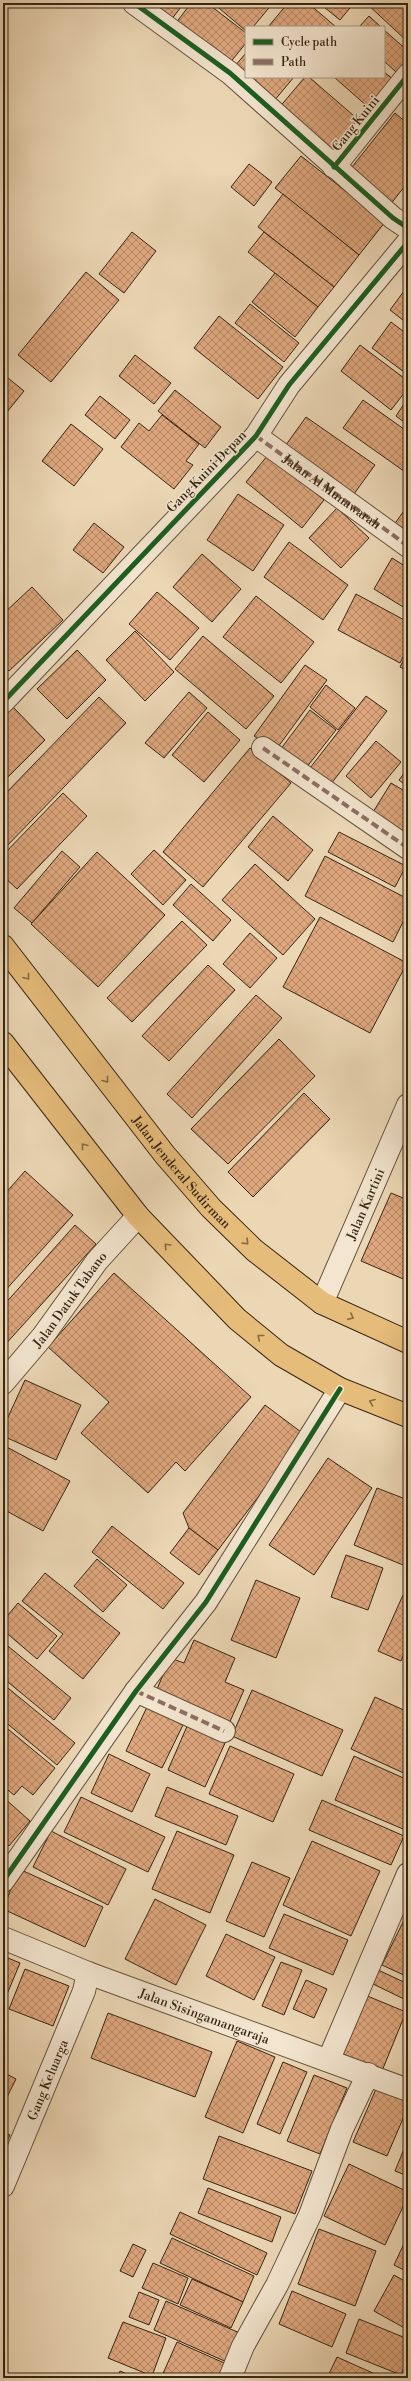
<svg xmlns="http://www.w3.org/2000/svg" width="411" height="2381" viewBox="0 0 411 2381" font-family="'Libre Bodoni',serif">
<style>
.building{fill:url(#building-cross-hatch);stroke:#362614}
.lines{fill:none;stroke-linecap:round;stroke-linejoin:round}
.minor-casing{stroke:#64523c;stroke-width:24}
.major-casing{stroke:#362614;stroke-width:24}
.minor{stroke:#f3e5cf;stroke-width:22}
.major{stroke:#e6bc7a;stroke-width:22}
.quiet{stroke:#8d6e63;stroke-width:4;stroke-dasharray:8 4;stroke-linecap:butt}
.cycleway-casing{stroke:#f3e5cf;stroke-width:8}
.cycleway{stroke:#1b5e20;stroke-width:5}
.oneway{stroke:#856a42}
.labels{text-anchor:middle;stroke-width:3;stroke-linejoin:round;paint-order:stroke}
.street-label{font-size:13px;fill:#362614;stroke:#f3e5cf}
</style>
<defs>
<pattern id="building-cross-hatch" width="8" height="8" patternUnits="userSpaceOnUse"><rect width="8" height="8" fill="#dfa77e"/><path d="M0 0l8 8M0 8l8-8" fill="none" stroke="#b68866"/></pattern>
</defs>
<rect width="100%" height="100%" fill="#ecd7b5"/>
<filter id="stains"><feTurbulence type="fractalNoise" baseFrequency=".005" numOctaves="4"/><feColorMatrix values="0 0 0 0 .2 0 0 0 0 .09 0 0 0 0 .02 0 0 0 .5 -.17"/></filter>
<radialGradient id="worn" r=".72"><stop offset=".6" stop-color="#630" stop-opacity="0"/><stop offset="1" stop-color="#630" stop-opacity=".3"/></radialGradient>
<g class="building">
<path d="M149,3H184L171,20Z"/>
<path d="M191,3H207L246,33V43L229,64L176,23Z"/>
<path d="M213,3H273L253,27H246V31Z"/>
<path d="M288,3H308L336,27H268Z"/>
<path d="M319,3H354L340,20Z"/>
<path d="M366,3H408V42Z"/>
<path d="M369,16L381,27H359Z"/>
<path d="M384,30L408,51V58L396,72L384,61Z"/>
<path d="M246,53V77H294L274,101L234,67Z"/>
<path d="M384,72L393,79L368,107L334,77H384Z"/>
<path d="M305,77H309L361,122L332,156L278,109Z"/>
<path d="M395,113L408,124V182L390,205L348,172Z"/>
<path d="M301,156L385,222L359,255L275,188Z"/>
<path d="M249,164L272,182L254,206L231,187Z"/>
<path d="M283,194L359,255L334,287L258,227Z"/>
<path d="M132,232L156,251L124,293L99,274Z"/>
<path d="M264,232L334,287L318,307L248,252Z"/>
<path d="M86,272L119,300L51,382L18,355Z"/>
<path d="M275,273L318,307L295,337L252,302Z"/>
<path d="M407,287L408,288V324L390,310Z"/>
<path d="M250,304L299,343L284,362L235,323Z"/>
<path d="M219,316L283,367L258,399L194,348Z"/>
<path d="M391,322L408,335V375L372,348Z"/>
<path d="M360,345L408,381V388L391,410L341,371Z"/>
<path d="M135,355L171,383L154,404L119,376Z"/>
<path d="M3,374L24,391L3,417Z"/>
<path d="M175,390L221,427L205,448L158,411Z"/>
<path d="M100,396L130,420L115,439L85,415Z"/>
<path d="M408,398V425L396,416Z"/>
<path d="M363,400L408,432V474L343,428Z"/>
<path d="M162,415L199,444L186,461L193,465L174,489L121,447L139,423L149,431Z"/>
<path d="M306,417L375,465L351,498L283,449Z"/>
<path d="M71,424L103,449L74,486L42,461Z"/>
<path d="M268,455L324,500L302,528L246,482Z"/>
<path d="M238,494L284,525L253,571L207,540Z"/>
<path d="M408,505V542L391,529Z"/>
<path d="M337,508L369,538L341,568L309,538Z"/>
<path d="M94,523L124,547L103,573L73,550Z"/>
<path d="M289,542L348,585L323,620L264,577Z"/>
<path d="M202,554L241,589L212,622L173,587Z"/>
<path d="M392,558L408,568V610L374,589Z"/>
<path d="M32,587L63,620L9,671L3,665V614Z"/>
<path d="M157,592L199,628L170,660L129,624Z"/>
<path d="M356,594L408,622V647L400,663L338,630Z"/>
<path d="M256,596L314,642L281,683L223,637Z"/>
<path d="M135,631L174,672L145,701L106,660Z"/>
<path d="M203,636L274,696L246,729L175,669Z"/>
<path d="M77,650L106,680L67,719L37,689Z"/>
<path d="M408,651V671L400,667Z"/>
<path d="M305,665L327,680L275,751L254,736Z"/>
<path d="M326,685L355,708L338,730L310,707Z"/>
<path d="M189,692L207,708L164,758L145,743Z"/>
<path d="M366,696L387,711L331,784L310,768Z"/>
<path d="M99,697L126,723L3,850V796Z"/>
<path d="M13,707L45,740L3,782V717Z"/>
<path d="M310,710L336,730L302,773L277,754Z"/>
<path d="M208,712L240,740L204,782L172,755Z"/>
<path d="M376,741L401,762L371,798L346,776Z"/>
<path d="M250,748L291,783L203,887L163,852Z"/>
<path d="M408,768V787L399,780Z"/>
<path d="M391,783L408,793V831L403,839L370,817Z"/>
<path d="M63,793L87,816L17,889L3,876V855Z"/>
<path d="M273,816L313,850L288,881L248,847Z"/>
<path d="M339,832L406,866L395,887L328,852Z"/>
<path d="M154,850L186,880L163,905L131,874Z"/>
<path d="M62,851L80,867L32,923L14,908Z"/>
<path d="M97,852L165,915L98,987L31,924Z"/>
<path d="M325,856L408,899V912L393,942L305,896Z"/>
<path d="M255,864L315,919L283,955L222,900Z"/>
<path d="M191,884L231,920L213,941L173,905Z"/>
<path d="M320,917L407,963L370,1033L283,987Z"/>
<path d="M182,921L207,945L132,1022L107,998Z"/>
<path d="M250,933L277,958L250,988L223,964Z"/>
<path d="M208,965L235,990L169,1061L142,1036Z"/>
<path d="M256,995L282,1018L192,1118L167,1094Z"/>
<path d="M279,1039L315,1076L228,1164L191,1129Z"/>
<path d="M304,1093L330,1119L253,1197L228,1172Z"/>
<path d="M25,1171L73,1215L3,1293V1196Z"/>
<path d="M391,1193L408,1200V1281L361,1261Z"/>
<path d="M75,1225L96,1244L3,1347V1306Z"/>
<path d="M114,1273L251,1397L185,1471L176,1462L148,1493L81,1433L109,1402L48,1347Z"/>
<path d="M25,1380L81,1405L56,1460L3,1436V1428Z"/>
<path d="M265,1405L305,1435L218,1550L189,1528L183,1513Z"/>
<path d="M3,1445L70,1481L43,1531L3,1509Z"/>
<path d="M328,1458L372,1488L314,1575L269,1545Z"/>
<path d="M377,1488L408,1500V1567L354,1545Z"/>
<path d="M112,1526L184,1583L163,1609L92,1552Z"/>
<path d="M189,1528L218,1550L199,1575L170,1553Z"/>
<path d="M346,1555L383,1568L368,1610L331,1597Z"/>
<path d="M97,1559L127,1585L103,1612L74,1586Z"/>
<path d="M45,1573L120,1633L83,1679L49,1651L63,1634L22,1601Z"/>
<path d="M256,1580L300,1598L276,1658L231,1640Z"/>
<path d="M403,1595L408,1597V1644L401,1661L378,1651Z"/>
<path d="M18,1603L57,1636L37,1659L3,1630V1621Z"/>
<path d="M194,1640L235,1658L225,1682L244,1690L228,1726L155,1694L170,1658L184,1663Z"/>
<path d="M3,1642L71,1698L54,1720L3,1678Z"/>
<path d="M3,1684L75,1743L57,1765L3,1720Z"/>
<path d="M252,1690L343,1730L322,1776L232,1736Z"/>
<path d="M375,1697L408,1712V1775L351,1749Z"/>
<path d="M147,1707L183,1725L162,1768L126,1751Z"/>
<path d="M188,1724L226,1741L205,1787L168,1770Z"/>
<path d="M3,1725L55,1768L33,1795L22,1786L14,1795L3,1786Z"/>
<path d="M230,1746L294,1774L273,1822L209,1794Z"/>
<path d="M109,1754L150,1774L132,1812L91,1793Z"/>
<path d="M354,1756L408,1780V1817L403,1829L335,1800Z"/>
<path d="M167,1787L238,1816L226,1845L155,1816Z"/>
<path d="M3,1797L30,1821L9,1846L3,1841Z"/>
<path d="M81,1797L165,1837L148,1872L64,1832Z"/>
<path d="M322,1800L404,1836L391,1865L309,1830Z"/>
<path d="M51,1831L126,1869L108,1905L33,1867Z"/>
<path d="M177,1831L234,1855L210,1913L152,1889Z"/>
<path d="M312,1841L380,1871L351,1936L283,1905Z"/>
<path d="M252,1862L290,1878L264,1937L226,1921Z"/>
<path d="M19,1869L103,1907L85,1947L3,1909Z"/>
<path d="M155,1899L206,1925L176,1985L125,1959Z"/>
<path d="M284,1914L348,1940L333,1975L269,1948Z"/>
<path d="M405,1918L408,1919V1977L382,1965Z"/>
<path d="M226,1934L275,1957L254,2000L206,1976Z"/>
<path d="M3,1956L20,1963L3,2004Z"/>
<path d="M281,1962L302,1970L284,2015L262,2006Z"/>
<path d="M25,1969L69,1986L53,2026L9,2009Z"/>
<path d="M376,1969L408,1984V1991L404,1999L369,1982Z"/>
<path d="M306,1980L327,1989L314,2018L293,2009Z"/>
<path d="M365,1995L406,2012L382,2071L341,2053Z"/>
<path d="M108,2013L212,2052L195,2097L91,2058Z"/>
<path d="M237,2041L275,2057L243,2133L205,2117Z"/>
<path d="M283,2062L307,2072L280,2134L257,2124Z"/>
<path d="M3,2072L16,2079L3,2105Z"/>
<path d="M314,2075L347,2088L320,2154L287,2141Z"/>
<path d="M376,2089L408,2102V2107L387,2156L353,2142Z"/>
<path d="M3,2131L10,2135L3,2149Z"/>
<path d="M219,2136L312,2171L295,2214L203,2179Z"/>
<path d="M408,2139V2176L395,2171Z"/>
<path d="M349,2164L408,2192V2196L385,2245L324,2216Z"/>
<path d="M208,2188L281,2217L272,2242L198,2213Z"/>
<path d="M180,2212L267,2253L257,2275L170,2234Z"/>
<path d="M319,2229L376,2251L355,2306L298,2284Z"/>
<path d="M408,2235V2272L394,2265Z"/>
<path d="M172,2238L254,2276L243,2302L160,2263Z"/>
<path d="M133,2244L146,2250L133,2277L120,2271Z"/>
<path d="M153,2263L188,2278L178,2304L142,2288Z"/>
<path d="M394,2275L408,2283V2330L374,2311Z"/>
<path d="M192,2279L243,2302L231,2328L180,2305Z"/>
<path d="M292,2291L346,2314L332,2347L279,2324Z"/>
<path d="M139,2292L159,2300L149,2325L129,2317Z"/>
<path d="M166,2301L242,2334L229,2363L154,2330Z"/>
<path d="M359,2319L408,2339V2357L401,2375L346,2353Z"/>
<path d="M123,2322L166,2338L152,2376L108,2358Z"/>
<path d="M177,2342L231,2366L226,2378H161Z"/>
<path d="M337,2357L384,2378H327Z"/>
<path d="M120,2371L136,2378H117Z"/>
</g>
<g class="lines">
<g class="minor-casing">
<g id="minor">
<path d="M134,3L230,73L393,218L408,228"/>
<path d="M334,167L408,75"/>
<path d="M256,436L408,546"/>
<path d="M3,702L256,436L289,385L408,242"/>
<path d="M263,748L408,848"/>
<path id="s1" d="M322,1303L408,1105"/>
<path id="s2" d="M3,1383L43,1336L97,1261L138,1216"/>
<path d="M136,1691L224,1731"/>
<path d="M3,1881L136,1691L206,1602L340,1389"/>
<path id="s3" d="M3,1938L88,1973L408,2090"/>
<path d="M329,2059L408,1874"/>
<path id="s4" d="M3,2186L84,1991L88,1973"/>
<path d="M230,2378L243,2346L277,2285L310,2215L342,2129L368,2074"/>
</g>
</g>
<g class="major-casing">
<g id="major">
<path id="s5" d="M3,946L165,1155L211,1208L254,1250L322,1303L408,1342"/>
<path d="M3,1043L138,1216L237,1319L281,1355L340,1389L408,1416"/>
</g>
</g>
<use href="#minor" class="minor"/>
<use href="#major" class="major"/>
<g class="quiet">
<path id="s6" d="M256,436L408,546"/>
<path d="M263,748L408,848"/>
<path d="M136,1691L224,1731"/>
</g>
<g class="cycleway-casing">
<g id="cycleway">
<path d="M134,3L230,73L393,218L408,228"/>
<path d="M334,167L408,75"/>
<path d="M3,702L256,436L289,385L408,242"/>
<path d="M3,1881L136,1691L206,1602L340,1389"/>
</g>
</g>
<use href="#cycleway" class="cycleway"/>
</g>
<defs><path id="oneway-chevron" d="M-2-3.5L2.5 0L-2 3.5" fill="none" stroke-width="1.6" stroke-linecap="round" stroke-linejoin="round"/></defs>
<g class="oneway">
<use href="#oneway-chevron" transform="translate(27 977) rotate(52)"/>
<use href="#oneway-chevron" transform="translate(106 1080) rotate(52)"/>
<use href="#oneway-chevron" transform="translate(84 1146) rotate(-128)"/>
<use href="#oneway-chevron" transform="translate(246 1242) rotate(44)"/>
<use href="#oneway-chevron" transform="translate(167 1246) rotate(-134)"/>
<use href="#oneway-chevron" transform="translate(351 1317) rotate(25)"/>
<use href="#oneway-chevron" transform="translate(260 1337) rotate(-141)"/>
<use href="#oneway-chevron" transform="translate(372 1402) rotate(-159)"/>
</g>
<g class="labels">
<g class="street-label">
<text transform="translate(355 123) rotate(-51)" y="5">Gang Kuini</text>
<text transform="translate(206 471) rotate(-46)" y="5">Gang Kuini Depan</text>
<text dy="5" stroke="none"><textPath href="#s6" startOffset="94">Jalan Al Munawarah</textPath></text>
<text dy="5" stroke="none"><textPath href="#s5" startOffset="288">Jalan Jenderal Sudirman</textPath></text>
<text dy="5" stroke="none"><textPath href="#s1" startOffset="108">Jalan Kartini</textPath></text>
<text dy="5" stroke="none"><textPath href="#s2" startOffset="107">Jalan Datuk Tabano</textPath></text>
<text dy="5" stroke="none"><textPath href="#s3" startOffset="216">Jalan Sisingamangaraja</textPath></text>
<text dy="5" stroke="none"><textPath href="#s4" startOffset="115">Gang Keluarga</textPath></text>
</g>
</g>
<rect width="411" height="2381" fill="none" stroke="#ecd7b5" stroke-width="16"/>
<rect x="4" y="4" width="403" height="2373" fill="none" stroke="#362614" stroke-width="2"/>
<rect x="8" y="8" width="395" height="2365" fill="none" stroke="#362614"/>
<rect x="245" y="26" width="140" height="52" fill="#f3e5cf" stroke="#a79984"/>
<rect x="253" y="39" width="20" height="6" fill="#1b5e20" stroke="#a79984"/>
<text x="281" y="46" font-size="12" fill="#362614">Cycle path</text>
<rect x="253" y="59" width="20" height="6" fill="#8d6e63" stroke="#a79984"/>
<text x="281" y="66" font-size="12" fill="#362614">Path</text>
<rect width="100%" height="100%" filter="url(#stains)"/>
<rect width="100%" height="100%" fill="url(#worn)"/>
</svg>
